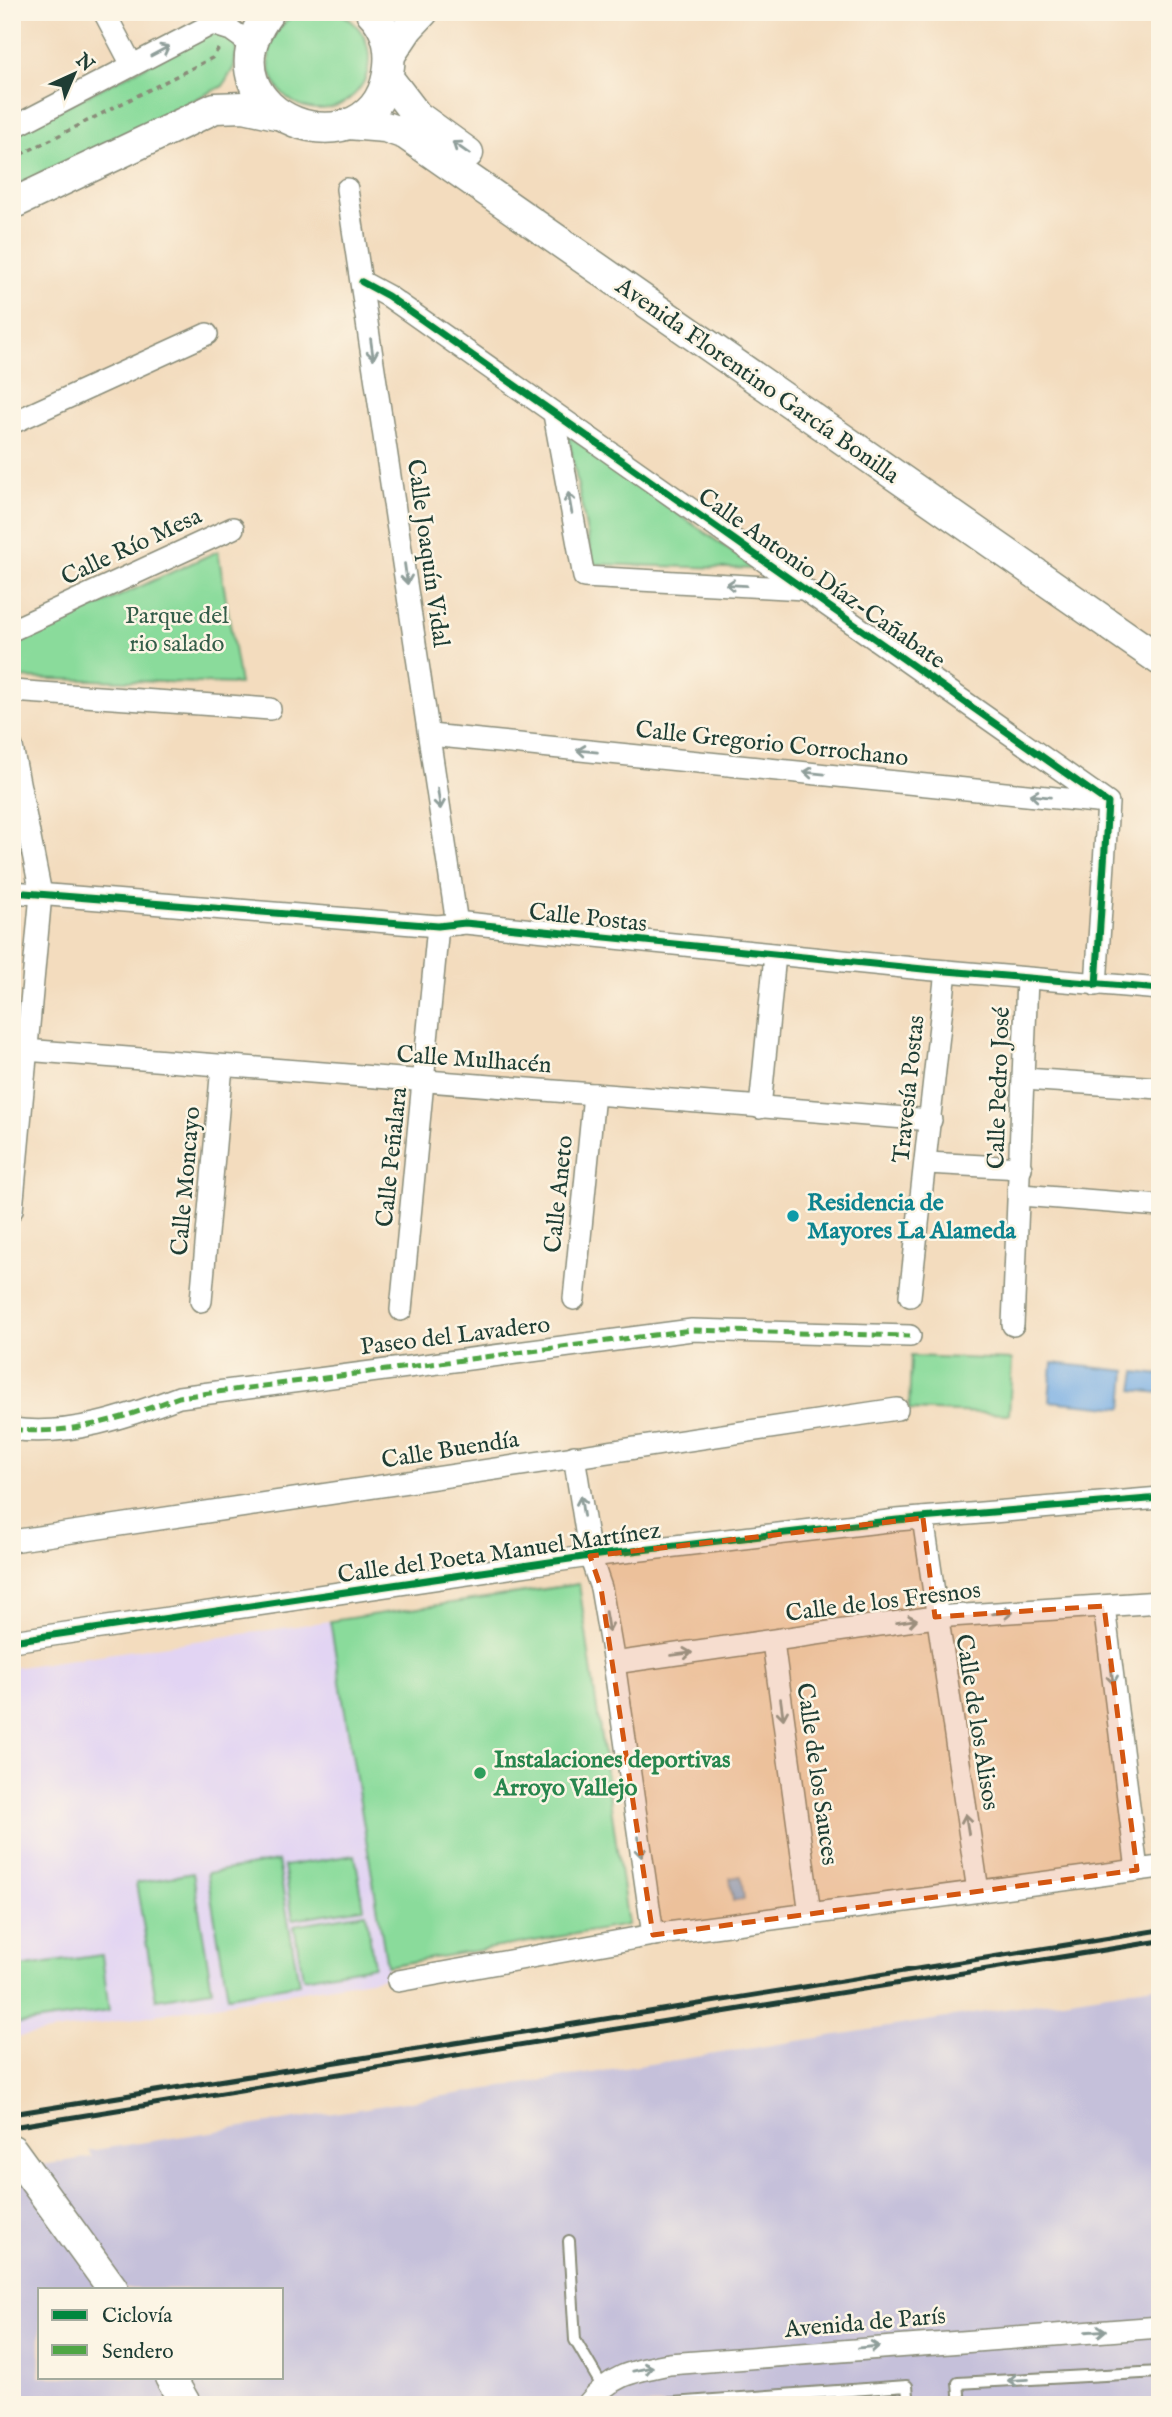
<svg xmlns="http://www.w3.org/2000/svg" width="1172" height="2417" viewBox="0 0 1172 2417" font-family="'IM FELL English',serif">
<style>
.built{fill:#e2d4f3}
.industrial{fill:#c5c0da;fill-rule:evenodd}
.green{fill:#8adb9b;stroke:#548c68;stroke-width:2}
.water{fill:#75ace4;stroke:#4a748c;stroke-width:2}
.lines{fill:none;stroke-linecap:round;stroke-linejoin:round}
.lane-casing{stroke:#898c79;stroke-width:14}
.street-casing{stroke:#898c79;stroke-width:24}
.secondary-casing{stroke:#898c79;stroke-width:33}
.path{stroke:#898c79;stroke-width:3.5;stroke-dasharray:5 5;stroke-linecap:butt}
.lane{stroke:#fff;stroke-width:10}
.street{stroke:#fff;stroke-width:21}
.secondary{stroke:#fff;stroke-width:30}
.rail{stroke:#1f3d34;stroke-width:5}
.quiet{stroke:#4fa644;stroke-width:5;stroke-dasharray:10 5;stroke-linecap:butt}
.cycleway-casing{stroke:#fcf5e5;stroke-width:11}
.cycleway{stroke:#00873e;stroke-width:7}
.oneway{stroke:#8f9e9a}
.marked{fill:#d45610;fill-opacity:0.2;stroke:#d45610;stroke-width:5;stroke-dasharray:14 9;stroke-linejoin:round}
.culture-dot{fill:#0f9aa8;stroke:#fcf5e5;stroke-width:2.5}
.leisure-dot{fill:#2e9e5b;stroke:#fcf5e5;stroke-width:2.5}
.labels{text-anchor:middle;stroke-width:5;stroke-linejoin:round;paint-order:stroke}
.street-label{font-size:24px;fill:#1f3d34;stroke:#fcf5e5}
.park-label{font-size:24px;fill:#345d49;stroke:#fcf5e5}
.culture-label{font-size:24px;font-weight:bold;fill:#0d838f;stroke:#fcf5e5;text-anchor:start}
.leisure-label{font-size:24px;font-weight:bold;fill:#27864d;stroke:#fcf5e5;text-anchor:start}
</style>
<rect width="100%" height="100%" fill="#fcf5e5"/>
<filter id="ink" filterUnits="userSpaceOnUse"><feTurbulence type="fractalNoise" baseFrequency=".0143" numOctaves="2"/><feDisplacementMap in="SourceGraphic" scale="14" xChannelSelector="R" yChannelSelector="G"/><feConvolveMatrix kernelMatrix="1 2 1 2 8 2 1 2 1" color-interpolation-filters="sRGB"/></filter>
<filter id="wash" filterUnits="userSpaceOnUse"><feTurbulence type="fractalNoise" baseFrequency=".00686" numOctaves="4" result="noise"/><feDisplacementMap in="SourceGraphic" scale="28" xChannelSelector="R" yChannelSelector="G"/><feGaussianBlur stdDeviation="1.57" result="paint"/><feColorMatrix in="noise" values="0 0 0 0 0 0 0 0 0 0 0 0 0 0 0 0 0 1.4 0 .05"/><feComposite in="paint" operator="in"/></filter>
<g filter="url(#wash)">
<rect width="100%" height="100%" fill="#f3dcbe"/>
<path class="built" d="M330,1621L388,1977L12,2038V1668Z"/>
<path class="industrial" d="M1160,1985V2405H12V2170L92,2157L88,2151ZM40,2289H282V2377H40Z"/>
<g class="green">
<circle cx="319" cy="59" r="50"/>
<path d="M223,27L239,34L234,67L223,86L12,188V133Z"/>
<path d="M568,435L756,569L593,564Z"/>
<path d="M218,551L240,684L15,678L12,645Z"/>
<path d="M911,1356L1012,1360L1009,1414L909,1410Z"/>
<path d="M579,1584L628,1925L387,1966L330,1621Z"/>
<path d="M355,1855L364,1908L293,1919L284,1866Z"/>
<path d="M278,1861L299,1984L228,1996L207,1873Z"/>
<path d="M193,1873L212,1990L156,1999L136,1883Z"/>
<path d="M366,1913L374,1966L303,1978L294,1925Z"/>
<path d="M102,1955L109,2011L12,2025V1968Z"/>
</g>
<g class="water">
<path d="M1052,1363L1126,1371L1123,1408L1049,1401Z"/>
<path d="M1136,1372L1160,1375V1393L1133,1390Z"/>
<path d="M741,1876L744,1899L733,1901L730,1878Z"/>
</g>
</g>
<g filter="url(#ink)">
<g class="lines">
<g class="lane-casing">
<g id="lane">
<path d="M569,2241L575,2340L602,2386"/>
<path d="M645,2405L907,2386L909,2405"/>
<path d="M960,2405L958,2383L1160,2372"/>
</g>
</g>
<g class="street-casing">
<g id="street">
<path d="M104,12L132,65"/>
<path d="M12,128L212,24L231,30L252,45"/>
<path d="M347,189L457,924"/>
<path d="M362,282L388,296L1108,803L1096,985"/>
<path d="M554,414L584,577L804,589"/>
<path d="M12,423L207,334"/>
<path d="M12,630L233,528"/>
<path d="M12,691L270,709"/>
<path d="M430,735L1106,803"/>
<path d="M12,747L41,894L12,1210"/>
<path d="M12,892L438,926L465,923L923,969L1160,989"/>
<path d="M12,1049L931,1120"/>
<path d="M1024,1079L1160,1088"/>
<path d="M760,1108L775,955"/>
<path d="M927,1163L1021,1168"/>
<path d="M1021,1195L1160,1206"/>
<path d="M910,1296L946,971"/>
<path d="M574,1299L594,1094"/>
<path d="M201,1301L222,1066"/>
<path d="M401,1310L438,926"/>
<path d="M1013,1325L1027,979"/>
<path d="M12,1429C69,1437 126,1417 179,1397L692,1330L910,1336"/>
<path d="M574,1456L590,1556L601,1588L614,1663L653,1935"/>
<path d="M923,1518L978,1891"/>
<path d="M12,1541L897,1409"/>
<path d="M1104,1606L1137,1870"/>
<path d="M12,1641L590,1556L897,1520L1160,1498"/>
<path d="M773,1642L810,1914"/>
<path d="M614,1663L935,1617L1160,1602"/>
<path d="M398,1981L653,1935L1160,1867"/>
<path d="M587,2405C610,2375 633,2371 669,2364L1160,2327"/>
</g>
</g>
<g class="secondary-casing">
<g id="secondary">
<path d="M269,12C190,116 378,183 389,66C391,47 386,27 371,12"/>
<path d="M390,55L408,28L423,12"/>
<path d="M388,78L417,116L468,153"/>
<path d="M348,124L385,127L405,134L1160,660"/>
<path d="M12,204L215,108L244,107L276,114"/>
<path d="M12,2150L113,2289"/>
<path d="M170,2377L186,2405"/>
</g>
</g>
<path class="path" d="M12,159L212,58L219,48"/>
<use href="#lane" class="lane"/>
<use href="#street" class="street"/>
<use href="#secondary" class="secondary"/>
<g class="rail">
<path d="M12,2114L1160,1930"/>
<path d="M12,2127L1160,1941"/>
</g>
<path class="quiet" d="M12,1429C69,1437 126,1417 179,1397L692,1330L910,1336"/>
<g class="cycleway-casing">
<g id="cycleway">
<path d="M362,282L388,296L1108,803L1096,985"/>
<path d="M12,892L438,926L465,923L923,969L1160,989"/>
<path d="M12,1641L590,1556L897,1520L1160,1498"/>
</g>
</g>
<use href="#cycleway" class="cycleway"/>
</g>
<defs><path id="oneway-shaft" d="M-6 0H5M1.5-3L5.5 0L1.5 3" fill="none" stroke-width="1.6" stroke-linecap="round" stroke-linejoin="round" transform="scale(1.75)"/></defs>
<g class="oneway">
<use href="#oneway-shaft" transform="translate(160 51) rotate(-28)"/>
<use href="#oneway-shaft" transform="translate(461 148) rotate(-145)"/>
<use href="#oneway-shaft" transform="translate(372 349) rotate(82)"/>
<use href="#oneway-shaft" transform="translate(570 503) rotate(-100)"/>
<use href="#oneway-shaft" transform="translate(406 574) rotate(82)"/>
<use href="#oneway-shaft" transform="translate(736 585) rotate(-177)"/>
<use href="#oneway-shaft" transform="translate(587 751) rotate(-174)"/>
<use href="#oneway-shaft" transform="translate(814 773) rotate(-174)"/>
<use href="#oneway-shaft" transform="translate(1040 796) rotate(-174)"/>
<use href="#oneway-shaft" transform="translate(439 799) rotate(82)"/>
<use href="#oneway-shaft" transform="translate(582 1506) rotate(-99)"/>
<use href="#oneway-shaft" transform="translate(1003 1613) rotate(-4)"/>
<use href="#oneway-shaft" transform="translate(907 1621) rotate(-9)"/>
<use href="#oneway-shaft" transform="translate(607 1622) rotate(80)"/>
<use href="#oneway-shaft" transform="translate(682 1654) rotate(-8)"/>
<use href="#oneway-shaft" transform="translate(1112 1674) rotate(83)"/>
<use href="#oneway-shaft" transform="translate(782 1709) rotate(82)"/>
<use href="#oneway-shaft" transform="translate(967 1824) rotate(-99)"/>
<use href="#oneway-shaft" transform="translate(640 1847) rotate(82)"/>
<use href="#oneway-shaft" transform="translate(1096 2331) rotate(-4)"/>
<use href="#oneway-shaft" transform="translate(869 2347) rotate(-5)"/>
<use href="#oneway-shaft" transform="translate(643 2369) rotate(-12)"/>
<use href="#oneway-shaft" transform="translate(1018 2380) rotate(177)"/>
</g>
</g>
<path class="marked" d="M923,1518L935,1617L1104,1606L1137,1870L653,1935L601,1588L590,1556Z"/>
<circle class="culture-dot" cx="793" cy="1216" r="7"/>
<circle class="leisure-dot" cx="480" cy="1773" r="7"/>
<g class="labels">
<g class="street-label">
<text transform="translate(758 380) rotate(35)" y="8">Avenida Florentino García Bonilla</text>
<text transform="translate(131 546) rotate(-25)" y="8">Calle Río Mesa</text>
<text transform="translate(429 553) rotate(82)" y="8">Calle Joaquín Vidal</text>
<text transform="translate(822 578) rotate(35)" y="8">Calle Antonio Díaz-Cañabate</text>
<text transform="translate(772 743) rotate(6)" y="8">Calle Gregorio Corrochano</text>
<text transform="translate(588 917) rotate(6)" y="8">Calle Postas</text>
<text transform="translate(474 1059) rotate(4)" y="8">Calle Mulhacén</text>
<text transform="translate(998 1088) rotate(-88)" y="8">Calle Pedro José</text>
<text transform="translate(908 1089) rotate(-84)" y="8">Travesía Postas</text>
<text transform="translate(391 1157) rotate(-84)" y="8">Calle Peñalara</text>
<text transform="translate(185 1181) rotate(-85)" y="8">Calle Moncayo</text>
<text transform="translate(558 1194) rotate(-84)" y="8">Calle Aneto</text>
<text transform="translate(455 1335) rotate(-7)" y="8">Paseo del Lavadero</text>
<text transform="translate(450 1449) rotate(-9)" y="8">Calle Buendía</text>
<text transform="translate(499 1552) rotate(-8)" y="8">Calle del Poeta Manuel Martínez</text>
<text transform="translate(883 1601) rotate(-7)" y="8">Calle de los Fresnos</text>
<text transform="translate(978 1722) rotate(81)" y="8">Calle de los Alisos</text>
<text transform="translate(818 1774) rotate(82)" y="8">Calle de los Sauces</text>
<text transform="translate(865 2322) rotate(-5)" y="8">Avenida de París</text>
</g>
<g class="park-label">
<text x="177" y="623">Parque del<tspan x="177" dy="28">rio salado</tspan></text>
</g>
<g class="culture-label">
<text x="807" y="1210">Residencia de<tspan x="807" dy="28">Mayores La Alameda</tspan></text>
</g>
<g class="leisure-label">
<text x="494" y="1767">Instalaciones deportivas<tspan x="494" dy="28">Arroyo Vallejo</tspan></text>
</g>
</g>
<rect width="1172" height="2417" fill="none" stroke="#fcf5e5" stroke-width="42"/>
<rect x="38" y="2288" width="245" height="91" fill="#fcf5e5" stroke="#a4ab9e" stroke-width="2"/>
<rect x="52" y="2310" width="35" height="10" fill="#00873e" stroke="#a4ab9e" stroke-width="2"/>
<text x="102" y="2322" font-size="21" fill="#1f3d34">Ciclovía</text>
<rect x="52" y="2345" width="35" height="10" fill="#4fa644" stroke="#a4ab9e" stroke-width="2"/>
<text x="102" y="2358" font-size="21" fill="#1f3d34">Sendero</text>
<g transform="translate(74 74) rotate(44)" stroke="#fcf5e5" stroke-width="5" paint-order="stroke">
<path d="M0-5L12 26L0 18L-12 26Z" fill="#1f3d34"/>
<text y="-10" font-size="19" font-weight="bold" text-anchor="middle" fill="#1f3d34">N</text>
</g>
</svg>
